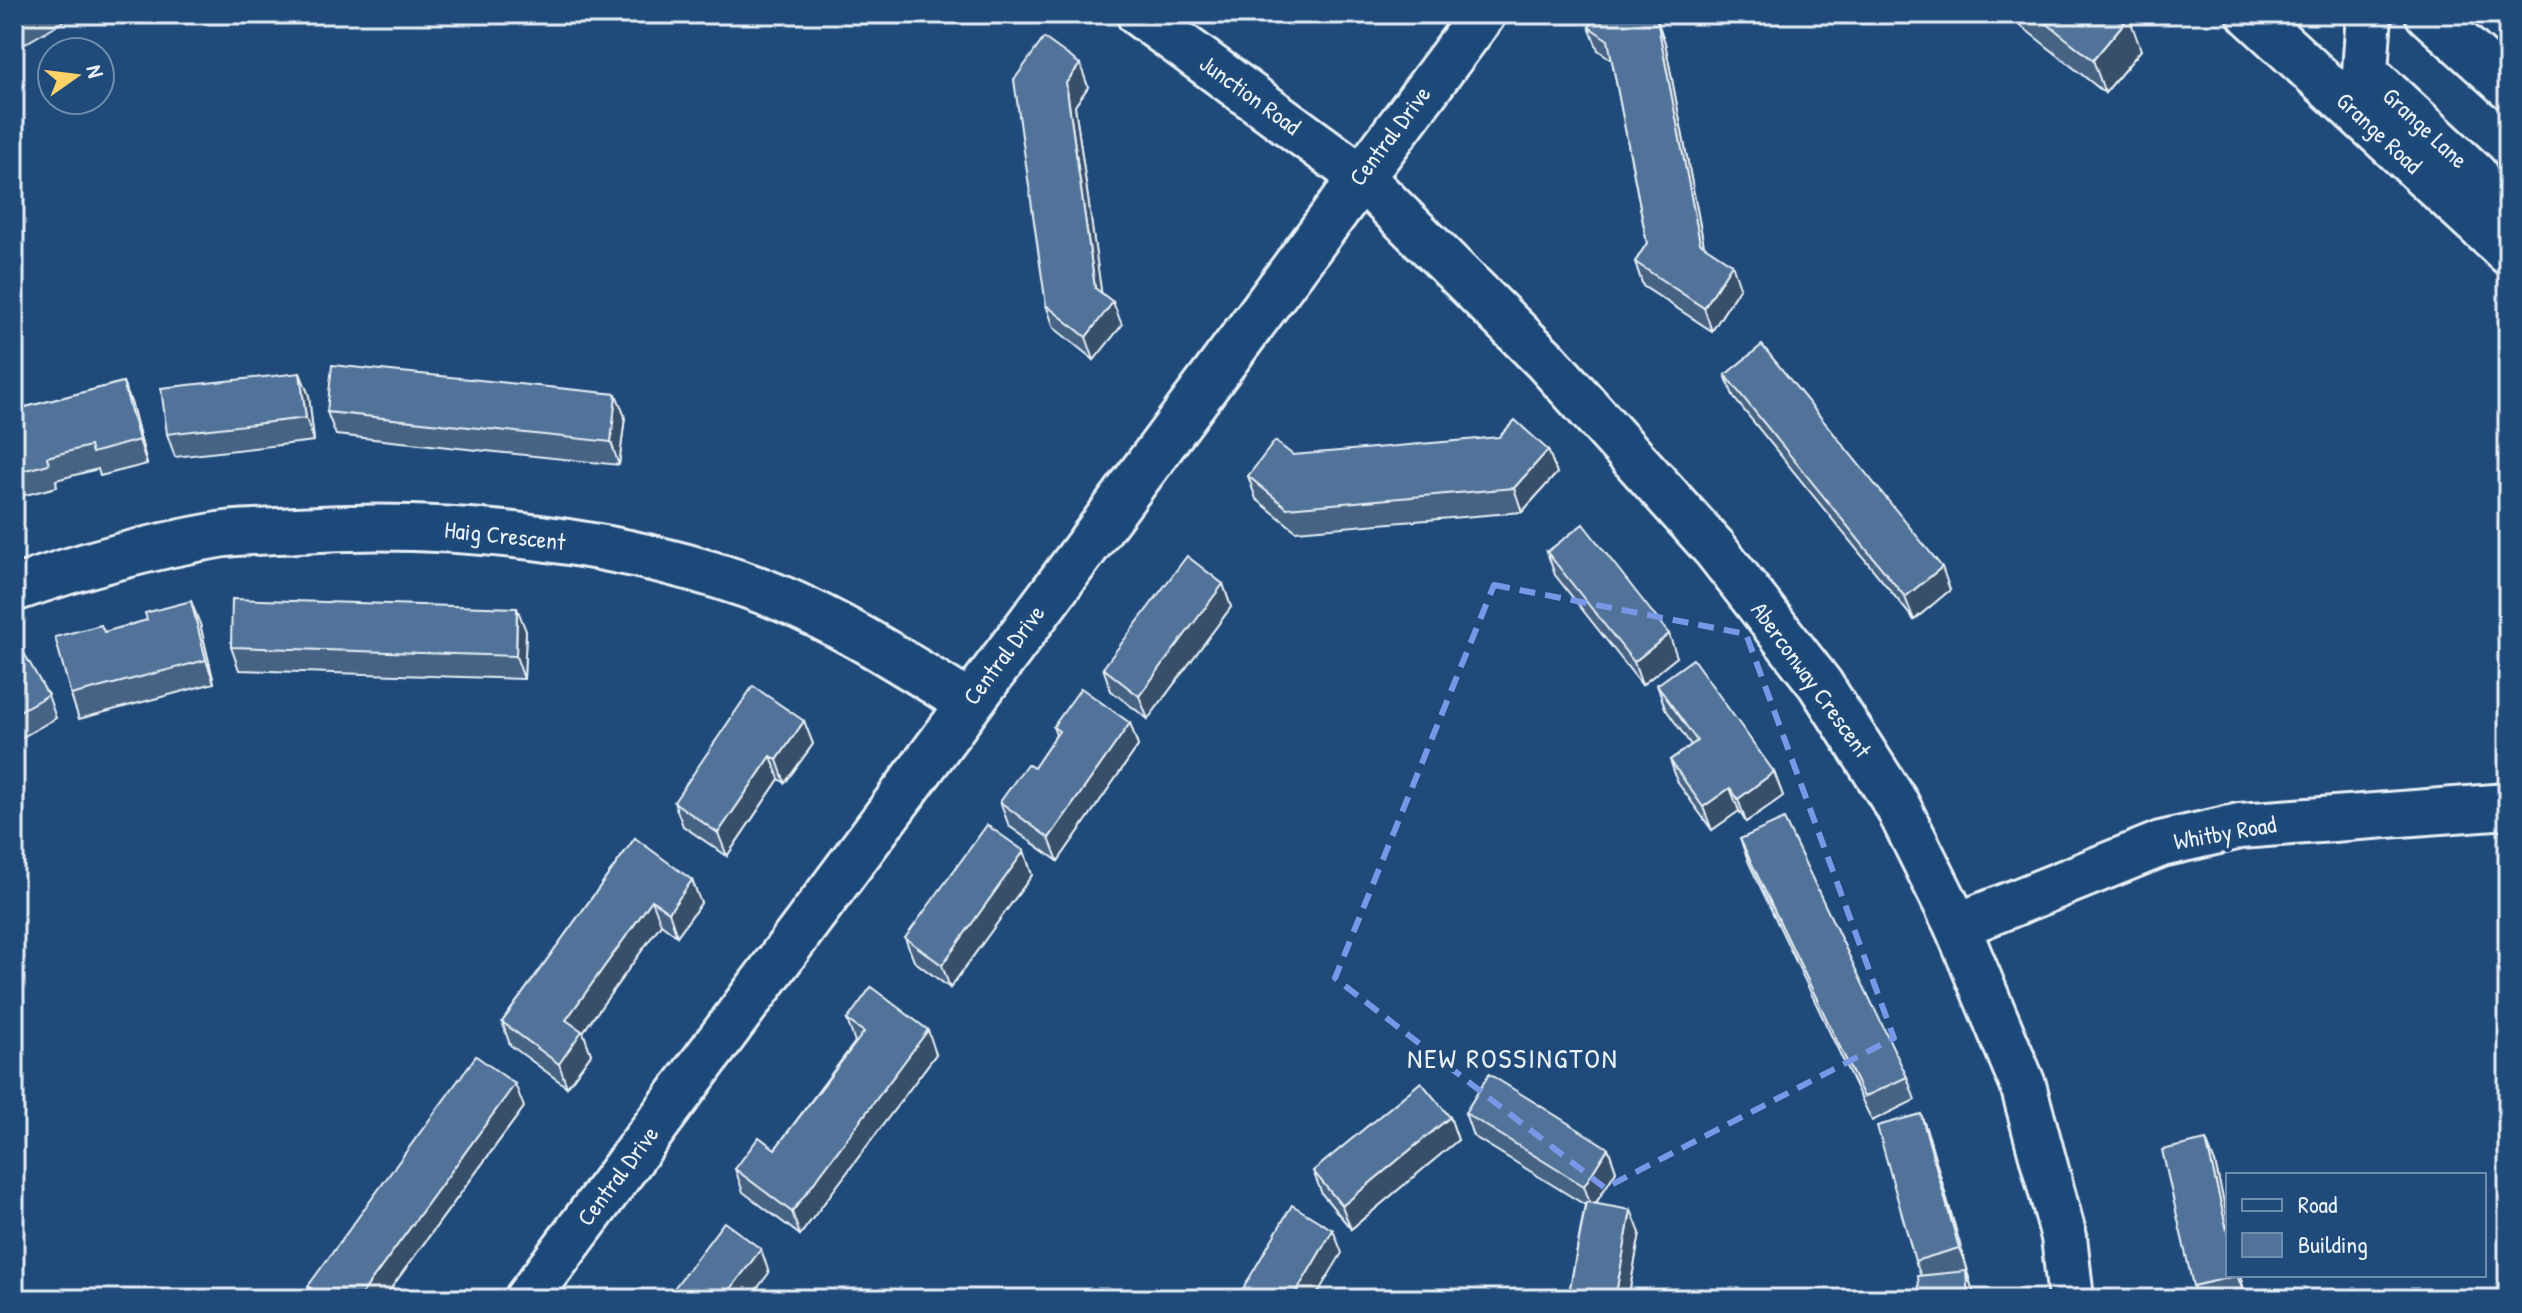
<svg xmlns="http://www.w3.org/2000/svg" width="2522" height="1313" viewBox="0 0 2522 1313" font-family="'Patrick Hand',sans-serif">
<style>
.lines{fill:none;stroke-linecap:round;stroke-linejoin:round}
.minor-casing{stroke:#e8f1f8;stroke-width:50}
.minor{stroke:#1f4a7a;stroke-width:44}
.wall{fill:#466384;stroke:#e8f1f8;stroke-width:2}
.shaded-wall{fill:#39506b;stroke:#e8f1f8;stroke-width:2}
.building{fill:#517399;stroke:#e8f1f8;stroke-width:2}
.marked{fill:none;stroke:#7897e6;stroke-width:6;stroke-dasharray:16 10;stroke-linejoin:round}
.labels{text-anchor:middle;stroke-width:8;stroke-linejoin:round;paint-order:stroke}
.street-label{font-size:24px;fill:#e8f1f8;stroke:#1f4a7a}
.quarter-label{font-size:28px;letter-spacing:2px;fill:#e8f1f8;stroke:#1f4a7a}
</style>
<rect width="100%" height="100%" fill="#1f4a7a"/>
<filter id="ink" filterUnits="userSpaceOnUse"><feTurbulence type="fractalNoise" baseFrequency=".0125" numOctaves="2"/><feDisplacementMap in="SourceGraphic" scale="16" xChannelSelector="R" yChannelSelector="G"/><feConvolveMatrix kernelMatrix="1 2 1 2 8 2 1 2 1" color-interpolation-filters="sRGB"/></filter>
<g filter="url(#ink)">
<g class="lines">
<g class="minor-casing">
<g id="minor">
<path d="M1139,14L1360,176L1546,361L1715,549L1820,684L1897,805L1957,926L2023,1085L2064,1237L2071,1299"/>
<path d="M2250,14L2508,252"/>
<path d="M2369,14L2365,72L2475,175L2507,237"/>
<path d="M2428,14L2508,86"/>
<path d="M14,589C79,566 150,547 218,535C244,531 271,532 297,530C451,520 628,539 773,595C842,623 905,664 968,703"/>
<path d="M1957,926L2161,844L2240,826L2508,806"/>
<path d="M527,1299L1483,14"/>
</g>
</g>
<use href="#minor" class="minor"/>
</g>
<g class="wall">
<path d="M14,14H76L14,50Z"/>
<path d="M2006,14H2124L2141,50L2105,93Z"/>
<path d="M1657,20L1665,43L1704,246L1740,287L1712,331L1643,286L1635,262L1647,243L1612,60L1598,50L1589,27Z"/>
<path d="M1080,64L1088,87L1075,106L1101,292L1122,325L1094,360L1054,328L1046,305Z"/>
<path d="M300,373L309,396L314,441L175,457L167,434Z"/>
<path d="M1725,375L1950,590L1914,620L1734,398Z"/>
<path d="M123,382L132,405L147,464L100,476L98,469L56,480L57,487L14,498V410Z"/>
<path d="M327,412L625,417L619,465L336,435Z"/>
<path d="M1548,450L1557,473L1522,512L1296,531L1256,499L1248,476L1293,455Z"/>
<path d="M1547,552L1677,657L1642,685L1555,575Z"/>
<path d="M1223,584L1231,607L1148,719L1111,691L1103,668Z"/>
<path d="M200,624L214,683L79,719L71,695L104,632Z"/>
<path d="M526,631L524,679L239,670L231,647Z"/>
<path d="M14,659L48,695L56,718L14,742Z"/>
<path d="M1657,685L1774,772L1783,796L1746,822L1739,811L1712,830L1678,783L1670,760L1691,745L1665,708Z"/>
<path d="M804,721L813,744L785,783L779,779L727,856L683,826L674,802Z"/>
<path d="M1130,723L1138,746L1058,861L1009,826L1000,802L1034,768L1056,735L1053,727Z"/>
<path d="M635,838L701,903L677,936L661,924L583,1032L591,1054L567,1087L510,1045L502,1022Z"/>
<path d="M1740,839L1907,1077L1915,1100L1872,1121L1749,863Z"/>
<path d="M1024,851L1032,875L950,988L914,961L905,938Z"/>
<path d="M847,1020L936,1054L800,1235L743,1192L735,1169L775,1149L855,1042Z"/>
<path d="M524,1107L383,1299H312L308,1286Z"/>
<path d="M1465,1113L1608,1148L1616,1171L1596,1203L1640,1233L1628,1299H1568L1585,1205L1473,1136Z"/>
<path d="M1921,1114L1929,1137L1975,1299H1920L1921,1276L1915,1261Z"/>
<path d="M1450,1117L1458,1140L1351,1229L1322,1194L1313,1171Z"/>
<path d="M2206,1140L2215,1163L2228,1221V1275H2240L2246,1299H2198L2193,1286Z"/>
</g>
<g class="shaded-wall">
<path d="M2129,17L2141,50L2105,93L2093,60Z"/>
<path d="M1657,20L1665,43L1708,267L1700,243Z"/>
<path d="M1080,64L1088,87L1075,106L1104,311L1095,288L1066,83Z"/>
<path d="M1732,264L1740,287L1712,331L1704,308Z"/>
<path d="M1113,302L1122,325L1094,360L1086,337Z"/>
<path d="M300,373L309,396L314,441L306,418Z"/>
<path d="M123,382L132,405L147,464L139,440Z"/>
<path d="M616,394L625,417L619,465L611,442Z"/>
<path d="M1548,450L1557,473L1522,512L1514,488Z"/>
<path d="M1942,567L1950,590L1914,620L1905,597Z"/>
<path d="M1223,584L1231,607L1148,719L1139,696Z"/>
<path d="M191,601L200,624L214,683L206,660Z"/>
<path d="M517,608L526,631L524,679L516,656Z"/>
<path d="M1669,634L1677,657L1642,685L1634,662Z"/>
<path d="M804,721L813,744L785,783L777,760Z"/>
<path d="M1130,723L1138,746L1058,861L1049,838Z"/>
<path d="M771,756L779,779L727,856L718,833Z"/>
<path d="M1774,772L1783,796L1746,822L1738,799Z"/>
<path d="M1730,788L1739,811L1712,830L1703,807Z"/>
<path d="M1024,851L1032,875L950,988L942,965Z"/>
<path d="M692,880L701,903L677,936L669,912Z"/>
<path d="M652,900L661,924L583,1032L591,1054L567,1087L559,1064L566,1020Z"/>
<path d="M928,1030L936,1054L800,1235L792,1212Z"/>
<path d="M515,1084L524,1107L383,1299H358Z"/>
<path d="M1921,1114L1929,1137L1968,1271L1959,1248Z"/>
<path d="M1450,1117L1458,1140L1351,1229L1342,1206Z"/>
<path d="M2206,1140L2215,1163L2228,1221V1235Z"/>
<path d="M1608,1148L1616,1171L1592,1209L1584,1186Z"/>
<path d="M1631,1210L1640,1233L1628,1299H1615Z"/>
<path d="M1333,1230L1342,1253L1314,1299H1292Z"/>
<path d="M761,1249L769,1273L749,1299H723Z"/>
<path d="M1966,1271L1974,1294L1975,1299H1968Z"/>
<path d="M2237,1275H2240L2246,1299Z"/>
</g>
<g class="building">
<path d="M14,14H28L14,22Z"/>
<path d="M1598,14H1648L1657,20L1700,243L1732,264L1704,308L1635,262L1647,243L1608,40L1589,27Z"/>
<path d="M2035,14H2124L2129,17L2093,60Z"/>
<path d="M1044,38L1080,64L1066,83L1095,288L1113,302L1086,337L1046,305L1040,264L1014,80Z"/>
<path d="M1762,345L1942,567L1905,597L1725,375Z"/>
<path d="M332,365L616,394L611,442L327,412Z"/>
<path d="M300,373L306,418L167,434L161,388Z"/>
<path d="M123,382L139,440L92,453L90,446L47,457L49,464L14,473V410Z"/>
<path d="M1515,420L1548,450L1514,488L1287,508L1248,476L1275,441L1293,455L1467,440L1499,437Z"/>
<path d="M1583,524L1669,634L1634,662L1547,552Z"/>
<path d="M1187,556L1223,584L1139,696L1103,668Z"/>
<path d="M232,599L517,608L516,656L231,647Z"/>
<path d="M191,601L206,660L71,695L55,637L101,625L104,632L147,620L145,613Z"/>
<path d="M24,653L48,695L14,714V659Z"/>
<path d="M1693,659L1774,772L1738,799L1730,788L1703,807L1670,760L1697,741L1657,685Z"/>
<path d="M753,686L804,721L777,760L771,756L718,833L674,802Z"/>
<path d="M1081,688L1130,723L1049,838L1000,802L1027,764L1034,768L1059,731L1053,727Z"/>
<path d="M1784,819L1907,1077L1864,1097L1740,839Z"/>
<path d="M987,825L1024,851L942,965L905,938Z"/>
<path d="M635,838L692,880L669,912L652,900L566,1020L582,1031L559,1064L502,1022Z"/>
<path d="M871,987L928,1030L792,1212L735,1169L759,1137L775,1149L864,1032L847,1020Z"/>
<path d="M476,1056L515,1084L358,1299H325L308,1286Z"/>
<path d="M1489,1074L1608,1148L1584,1186L1465,1113Z"/>
<path d="M1421,1082L1450,1117L1342,1206L1313,1171Z"/>
<path d="M1921,1114L1959,1248L1915,1261L1877,1126Z"/>
<path d="M2206,1140L2228,1235V1275H2237V1276L2193,1286L2162,1150Z"/>
<path d="M1586,1202L1631,1210L1615,1299H1568Z"/>
<path d="M1292,1205L1333,1230L1292,1299H1237Z"/>
<path d="M724,1222L761,1249L723,1299H666Z"/>
<path d="M1966,1271L1968,1299H1920L1918,1276Z"/>
</g>
</g>
<path class="marked" d="M1494,585L1746,634L1894,1038L1605,1188L1335,978Z"/>
<g class="labels">
<g class="street-label">
<text transform="translate(1250 95) rotate(36)" y="8">Junction Road</text>
<text transform="translate(2425 128) rotate(43)" y="8">Grange Lane</text>
<text transform="translate(2379 133) rotate(43)" y="8">Grange Road</text>
<text transform="translate(1390 136) rotate(-53)" y="8">Central Drive</text>
<text transform="translate(505 536) rotate(6)" y="8">Haig Crescent</text>
<text transform="translate(1004 655) rotate(-53)" y="8">Central Drive</text>
<text transform="translate(1811 680) rotate(54)" y="8">Aberconway Crescent</text>
<text transform="translate(2225 833) rotate(-10)" y="8">Whitby Road</text>
<text transform="translate(618 1176) rotate(-53)" y="8">Central Drive</text>
</g>
<g class="quarter-label">
<text x="1513" y="1068">NEW ROSSINGTON</text>
</g>
</g>
<rect width="2522" height="1313" fill="none" stroke="#1f4a7a" stroke-width="48"/>
<rect x="24" y="24" width="2474" height="1265" fill="none" stroke="#e8f1f8" stroke-width="3" filter="url(#ink)"/>
<rect x="2226" y="1173" width="260" height="104" fill="#1f4a7a" stroke="#6f8dac" stroke-width="2"/>
<rect x="2242" y="1199" width="40" height="12" fill="#1f4a7a" stroke="#6f8dac" stroke-width="2"/>
<text x="2298" y="1213" font-size="24" fill="#e8f1f8">Road</text>
<rect x="2242" y="1233" width="40" height="24" fill="#517399" stroke="#6f8dac" stroke-width="2"/>
<text x="2298" y="1253" font-size="24" fill="#e8f1f8">Building</text>
<g transform="translate(76 76) rotate(76)"><circle r="38" fill="#1f4a7a" stroke="#6f8dac" stroke-width="2"/>
<path d="M0-6L14 30L0 20L-14 30Z" fill="#ffd166"/>
<text y="-12" font-size="22" font-weight="bold" text-anchor="middle" fill="#e8f1f8">N</text>
</g>
</svg>
